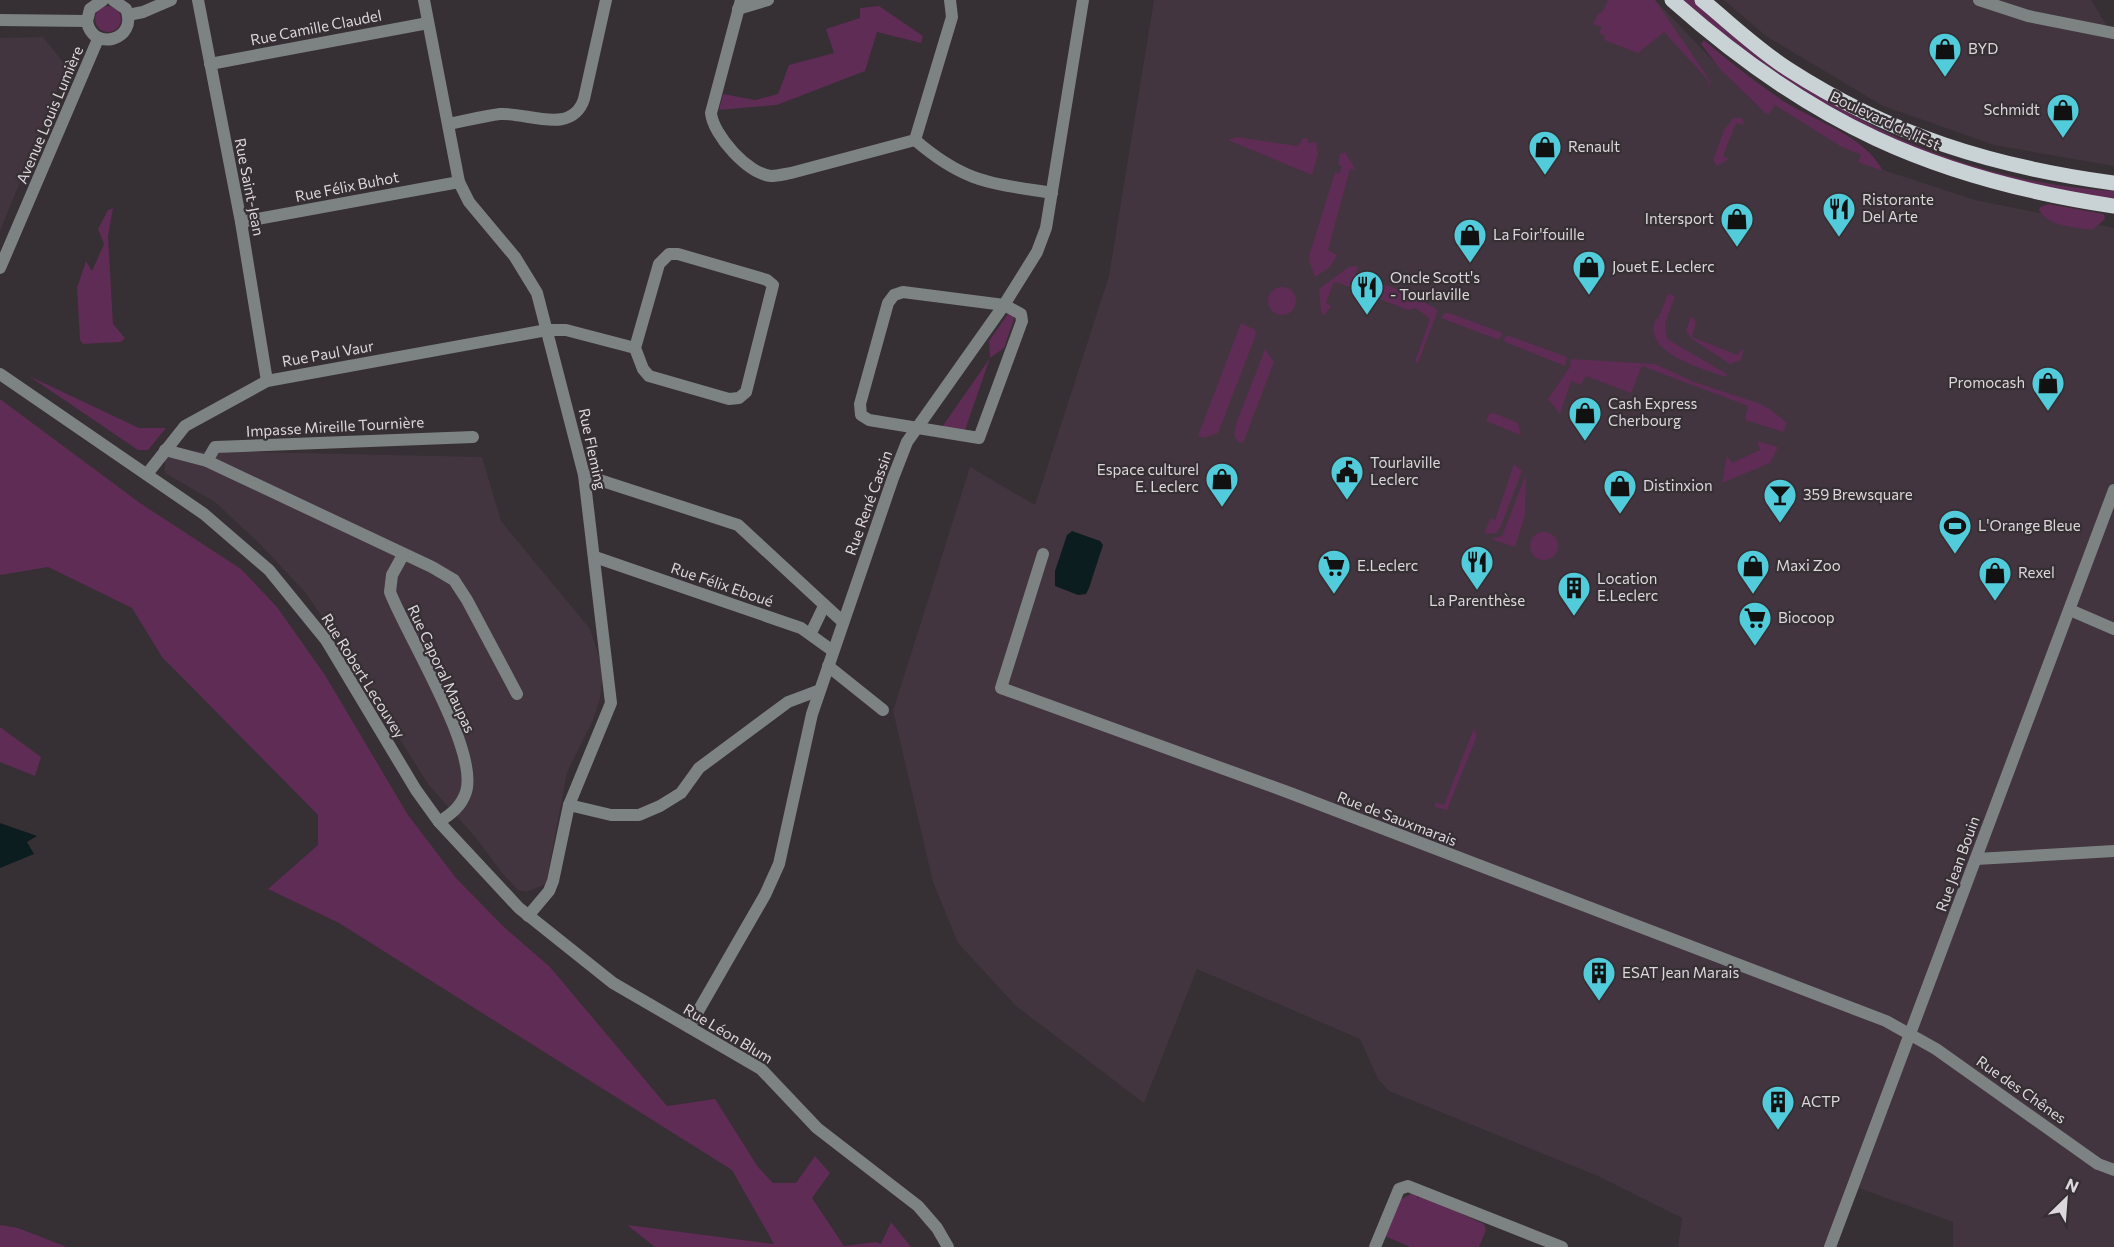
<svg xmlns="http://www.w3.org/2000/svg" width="2114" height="1247" viewBox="0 0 2114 1247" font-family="Commissioner,sans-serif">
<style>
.built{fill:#42353f}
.green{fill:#5e2c54}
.water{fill:#0c1d1f}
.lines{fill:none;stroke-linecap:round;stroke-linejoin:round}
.minor{stroke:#7d8283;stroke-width:12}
.tertiary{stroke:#7d8283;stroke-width:12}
.primary{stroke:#c9d3d5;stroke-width:15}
.labels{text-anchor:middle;stroke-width:4.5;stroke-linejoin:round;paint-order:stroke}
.street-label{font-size:15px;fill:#dcd7da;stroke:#362f34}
.poi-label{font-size:15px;fill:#dcd7da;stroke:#362f34;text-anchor:start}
</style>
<rect width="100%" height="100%" fill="#362f34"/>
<g class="built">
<path d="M1154,0H1655L1756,105L1769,113L1775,105L1841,146L1861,155L1859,162L1975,200L2114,228V1247H1953V1222L1859,1188L1833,1247H1678L1682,1218L1598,1176L1389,1091L1378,1079L1360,1039L1197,969L1144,1103L1016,1006L958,943L933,882L893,711L970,467L1035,505L1109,276Z"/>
<path d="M1724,0H2091L2111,33H2114V166L1994,145L1883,106L1766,36Z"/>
<path d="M43,37L67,67L0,231V38Z"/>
<path d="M165,450L482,457L501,521L590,629L603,669L600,698L593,720L567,772L546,884L526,892L518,890L502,873L476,838L428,784L333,632L304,591L258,542L215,502L165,473Z"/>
</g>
<g class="green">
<path d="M1608,0H1655L1711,82L1708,89L1709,81L1664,32L1638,53L1604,40L1605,36L1599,33L1602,27L1593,24L1598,14L1603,11Z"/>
<path d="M1683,0H1694C1718,24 1746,42 1773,61C1793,75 1813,90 1833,103C1914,154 2019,186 2114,191V198C1990,189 1861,133 1760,64C1732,46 1708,21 1683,0Z"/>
<circle cx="108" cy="19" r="13"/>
<path d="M879,6L923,36L921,43L877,32L865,71L777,105L719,110L723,94L755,100L778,94L789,65L834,53L826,29L860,18V8Z"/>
<path d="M1704,40C1729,62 1757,83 1785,102C1817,122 1865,136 1883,171L1858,162L1861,155L1840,146L1775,105L1769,114L1765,113L1720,69L1701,44Z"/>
<path d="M1733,118H1742L1745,125L1736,123L1723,156L1729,159L1717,166L1713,160L1724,130Z"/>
<path d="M1236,137L1298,146L1303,138H1308L1307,143L1316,142L1318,154L1312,175L1228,140Z"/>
<path d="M1345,152L1356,170L1350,169L1328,250L1337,255L1330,267L1315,277L1309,261L1310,253L1335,172L1339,174L1342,166L1338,164L1340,154Z"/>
<path d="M2048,204L2104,214L2105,219L2092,230C2074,227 2049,227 2039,210L2040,207Z"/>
<path d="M113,208L108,236L113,324L125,338L121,342L83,344L80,340L77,288L86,261L92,271L104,244L98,229L108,210Z"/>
<path d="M1358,266L1356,275L1409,293L1438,310L1418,363L1415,362L1430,319L1416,308L1408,310L1336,282L1333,284L1326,303L1331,306L1324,316L1321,311L1319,289L1349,267Z"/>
<circle cx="1282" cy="301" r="14"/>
<path d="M1668,294L1675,296L1665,324L1667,339L1727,374L1726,377C1703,369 1640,352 1656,319H1658Z"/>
<path d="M1445,313H1449L1503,333L1499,340L1441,318Z"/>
<path d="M1008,314L1014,316V319L1004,348L990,358L965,430L942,427L990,358L989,341Z"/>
<path d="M1691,316L1696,322L1692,337L1737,355L1744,348L1741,360L1730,364L1692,339L1686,331Z"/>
<path d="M1241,323L1255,330L1256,335L1218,433L1203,438L1198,436Z"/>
<path d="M1507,335L1567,357L1565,366L1503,341Z"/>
<path d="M1265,349L1274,362L1243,443L1238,442L1234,435L1236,424Z"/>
<path d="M1571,359L1655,364L1694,382L1758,403L1770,409L1787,423L1783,432L1745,420L1748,406L1642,366L1631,393L1586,376L1581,385L1571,381L1560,414L1548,399L1570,367Z"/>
<path d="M29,376L139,428H166L148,450H138Z"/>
<path d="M0,399L140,503L241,569L277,607L325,675L408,815L456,878L505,928L550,967L667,1106L715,1099L758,1167L773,1183H796L815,1156L830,1173L812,1198L844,1246L876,1242L881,1244L891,1222L911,1247H655L627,1225L774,1244L732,1170L339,923L268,889L318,845V815L162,657L132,608L48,567L0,575Z"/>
<path d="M1494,413L1518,423L1521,435L1486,421L1489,414Z"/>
<path d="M1757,441L1778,447L1770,463L1722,483L1727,456L1732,463L1760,450Z"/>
<path d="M1514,464L1522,471L1501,526L1497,533L1484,534L1490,518L1495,520Z"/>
<path d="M1526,474L1525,515L1515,547L1491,539L1502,536Z"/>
<circle cx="1544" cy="546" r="14"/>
<path d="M0,727L41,757L35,776L0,762Z"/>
<path d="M1474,728L1477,736L1447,810L1435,807V802L1444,805Z"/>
<path d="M1413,1193L1418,1194L1417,1200L1420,1195L1484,1224L1486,1230L1479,1247H1410L1385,1236L1401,1199Z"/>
<path d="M0,1225L18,1228L67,1247H0Z"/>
</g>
<g class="water">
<path d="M1072,531L1100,541L1103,545L1089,588L1086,594L1078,595L1055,586V571L1067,535Z"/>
<path d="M0,823L37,836L27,842L34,854L0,868Z"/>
</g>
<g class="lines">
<g class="minor">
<path d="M198,0L241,222L267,381"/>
<path d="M424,0L459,182L469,202L515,257L537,293L584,475L611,703L569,805L553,881L549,891L528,916"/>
<path d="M741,0L711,113C713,135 748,174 771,176C777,176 785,174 791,173L915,140"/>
<path d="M950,0L952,17L915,140C965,183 990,183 1052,193"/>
<path d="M1979,0L2028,16L2114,33"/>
<path d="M738,9L768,0"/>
<path d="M128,15L143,12L171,0"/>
<path d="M0,20L87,21"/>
<path d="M210,64L428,23"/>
<path d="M449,124C465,121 483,116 500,114C527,112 572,136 584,99L606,0"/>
<path d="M241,222L459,182"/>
<path d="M903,292L1004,305L1021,314L1022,321L979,438L869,420L861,415L860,404L888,303L894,295Z"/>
<path d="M165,450L207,461L432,567L454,580L467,600L517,694"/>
<path d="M207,461L215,447L473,437"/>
<path d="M147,474L185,426L267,381L547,330H566L635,348L659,264L669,254H678L767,280L773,285L746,392L739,398L729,399L649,376L643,369L635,348"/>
<path d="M584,475L738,525L843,622"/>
<path d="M1043,554L1001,688L1290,793L1886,1021L1936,1049L2098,1164L2114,1170"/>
<path d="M403,555L392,575L390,592C407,636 479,750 466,792C461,807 451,814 439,822"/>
<path d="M595,557L801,628L833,651"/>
<path d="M2070,610L2114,629"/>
<path d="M811,633L824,606"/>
<path d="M828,666L883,710"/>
<path d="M569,805L611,815H639L660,806L681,793L699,768L788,702L820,690"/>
<path d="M1976,859L2114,851"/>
<path d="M689,1027L765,895L779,864L812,714L893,478L907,442L1004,305L1037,252L1046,228L1083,0"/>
<path d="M1375,1247L1399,1189L1408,1186L1562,1247"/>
<path d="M1830,1247L2114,490"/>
</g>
<g class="tertiary">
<path d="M103,0L90,9L87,21C92,53 139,40 126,9L113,0"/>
<path d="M0,268L98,39"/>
<path d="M0,374L204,514L269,570L326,640L416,790L439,822L519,908L613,983L761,1069L817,1128L918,1206L937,1228L948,1247"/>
</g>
<g class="primary">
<path d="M1672,0C1809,122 1932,179 2114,206"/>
<path d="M1702,0C1730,23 1757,49 1788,69C1890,135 1994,167 2114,183"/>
</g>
</g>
<defs>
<g id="shop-pin" transform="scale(1.725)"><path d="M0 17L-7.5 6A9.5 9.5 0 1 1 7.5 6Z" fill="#52cbda" stroke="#362f34"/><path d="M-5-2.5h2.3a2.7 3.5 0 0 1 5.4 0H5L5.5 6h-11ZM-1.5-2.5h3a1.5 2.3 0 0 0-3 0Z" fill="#111"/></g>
<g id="restaurant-pin" transform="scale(1.725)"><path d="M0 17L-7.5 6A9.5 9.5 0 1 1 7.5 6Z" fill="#52cbda" stroke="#362f34"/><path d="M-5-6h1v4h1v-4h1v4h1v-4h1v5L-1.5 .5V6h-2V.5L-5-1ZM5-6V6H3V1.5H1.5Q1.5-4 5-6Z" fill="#111"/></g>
<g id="civic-pin" transform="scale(1.725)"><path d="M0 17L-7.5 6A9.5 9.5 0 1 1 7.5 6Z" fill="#52cbda" stroke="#362f34"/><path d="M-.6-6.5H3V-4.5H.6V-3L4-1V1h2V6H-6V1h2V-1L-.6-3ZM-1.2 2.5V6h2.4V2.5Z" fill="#111"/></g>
<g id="bar-pin" transform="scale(1.725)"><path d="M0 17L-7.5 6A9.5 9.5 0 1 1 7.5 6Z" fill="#52cbda" stroke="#362f34"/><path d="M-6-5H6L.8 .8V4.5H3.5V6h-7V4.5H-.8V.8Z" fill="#111"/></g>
<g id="stadium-pin" transform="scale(1.725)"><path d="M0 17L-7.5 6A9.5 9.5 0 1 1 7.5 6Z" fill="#52cbda" stroke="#362f34"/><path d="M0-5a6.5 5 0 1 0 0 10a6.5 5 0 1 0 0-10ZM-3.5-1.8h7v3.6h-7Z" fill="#111"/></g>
<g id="supermarket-pin" transform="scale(1.725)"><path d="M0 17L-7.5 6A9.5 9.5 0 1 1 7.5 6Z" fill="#52cbda" stroke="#362f34"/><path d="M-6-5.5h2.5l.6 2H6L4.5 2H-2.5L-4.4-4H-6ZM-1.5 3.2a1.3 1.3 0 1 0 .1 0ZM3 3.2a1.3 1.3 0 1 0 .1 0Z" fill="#111"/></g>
<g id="building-pin" transform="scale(1.725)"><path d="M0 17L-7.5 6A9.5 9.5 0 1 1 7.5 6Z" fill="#52cbda" stroke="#362f34"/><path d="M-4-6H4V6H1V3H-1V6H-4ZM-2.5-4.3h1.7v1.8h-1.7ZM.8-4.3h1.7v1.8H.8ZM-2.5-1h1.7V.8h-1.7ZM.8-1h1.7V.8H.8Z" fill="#111"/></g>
</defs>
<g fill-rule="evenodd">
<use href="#shop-pin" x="1945" y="49"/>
<use href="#shop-pin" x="2063" y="110"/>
<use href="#shop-pin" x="1545" y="147"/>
<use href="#restaurant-pin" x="1839" y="209"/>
<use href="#shop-pin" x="1737" y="219"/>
<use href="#shop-pin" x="1470" y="235"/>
<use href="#shop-pin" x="1589" y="267"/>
<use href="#restaurant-pin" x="1367" y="287"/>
<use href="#shop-pin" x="2048" y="383"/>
<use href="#shop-pin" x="1585" y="413"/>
<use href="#civic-pin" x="1347" y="472"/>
<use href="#shop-pin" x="1222" y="479"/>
<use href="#shop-pin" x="1620" y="486"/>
<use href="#bar-pin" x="1780" y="495"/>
<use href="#stadium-pin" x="1955" y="526"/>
<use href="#restaurant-pin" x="1477" y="562"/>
<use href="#supermarket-pin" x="1334" y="566"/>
<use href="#shop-pin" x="1753" y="566"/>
<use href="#shop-pin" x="1995" y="573"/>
<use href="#building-pin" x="1574" y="588"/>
<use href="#supermarket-pin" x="1755" y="618"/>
<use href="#building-pin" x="1599" y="973"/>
<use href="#building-pin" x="1778" y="1102"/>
</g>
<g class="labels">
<g class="street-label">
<text transform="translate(316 28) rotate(-11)" y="5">Rue Camille Claudel</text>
<text transform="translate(50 115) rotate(-67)" y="5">Avenue Louis Lumière</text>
<text transform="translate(1885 121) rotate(25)" y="5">Boulevard de l'Est</text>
<text transform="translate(249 187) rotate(79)" y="5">Rue Saint-Jean</text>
<text transform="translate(347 187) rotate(-11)" y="5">Rue Félix Buhot</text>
<text transform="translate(328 354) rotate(-10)" y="5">Rue Paul Vaur</text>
<text transform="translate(335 427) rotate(-3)" y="5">Impasse Mireille Tournière</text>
<text transform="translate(592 449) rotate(78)" y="5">Rue Fleming</text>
<text transform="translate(869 503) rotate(-70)" y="5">Rue René Cassin</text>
<text transform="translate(722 585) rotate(19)" y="5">Rue Félix Eboué</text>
<text transform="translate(441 669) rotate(65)" y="5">Rue Caporal Maupas</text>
<text transform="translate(363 676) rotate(58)" y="5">Rue Robert Lecouvey</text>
<text transform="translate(1397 819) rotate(21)" y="5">Rue de Sauxmarais</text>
<text transform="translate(1958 864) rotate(-70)" y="5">Rue Jean Bouin</text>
<text transform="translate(728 1034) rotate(31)" y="5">Rue Léon Blum</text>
<text transform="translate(2021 1090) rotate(35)" y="5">Rue des Chênes</text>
</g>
<g class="poi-label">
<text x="1968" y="54">BYD</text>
<text x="2040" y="115" text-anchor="end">Schmidt</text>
<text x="1568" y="152">Renault</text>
<text x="1862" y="205">Ristorante<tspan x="1862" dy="17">Del Arte</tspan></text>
<text x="1714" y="224" text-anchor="end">Intersport</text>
<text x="1493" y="240">La Foir'fouille</text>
<text x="1612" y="272">Jouet E. Leclerc</text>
<text x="1390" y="283">Oncle Scott's<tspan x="1390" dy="17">- Tourlaville</tspan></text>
<text x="2025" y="388" text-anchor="end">Promocash</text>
<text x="1608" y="409">Cash Express<tspan x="1608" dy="17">Cherbourg</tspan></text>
<text x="1370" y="468">Tourlaville<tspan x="1370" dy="17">Leclerc</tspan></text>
<text x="1199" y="475" text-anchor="end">Espace culturel<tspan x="1199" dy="17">E. Leclerc</tspan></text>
<text x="1643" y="491">Distinxion</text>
<text x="1803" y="500">359 Brewsquare</text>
<text x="1978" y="531">L'Orange Bleue</text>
<text x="1357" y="571">E.Leclerc</text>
<text x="1776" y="571">Maxi Zoo</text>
<text x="2018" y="578">Rexel</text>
<text x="1597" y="584">Location<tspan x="1597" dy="17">E.Leclerc</tspan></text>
<text x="1477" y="606" text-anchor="middle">La Parenthèse</text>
<text x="1778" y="623">Biocoop</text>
<text x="1622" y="978">ESAT Jean Marais</text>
<text x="1801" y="1107">ACTP</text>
</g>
</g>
<g transform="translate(2066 1199) rotate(25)" stroke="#362f34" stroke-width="4.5" paint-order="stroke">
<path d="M0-4.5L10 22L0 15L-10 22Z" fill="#dcd7da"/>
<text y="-9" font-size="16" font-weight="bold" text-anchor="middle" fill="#dcd7da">N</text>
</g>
</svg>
